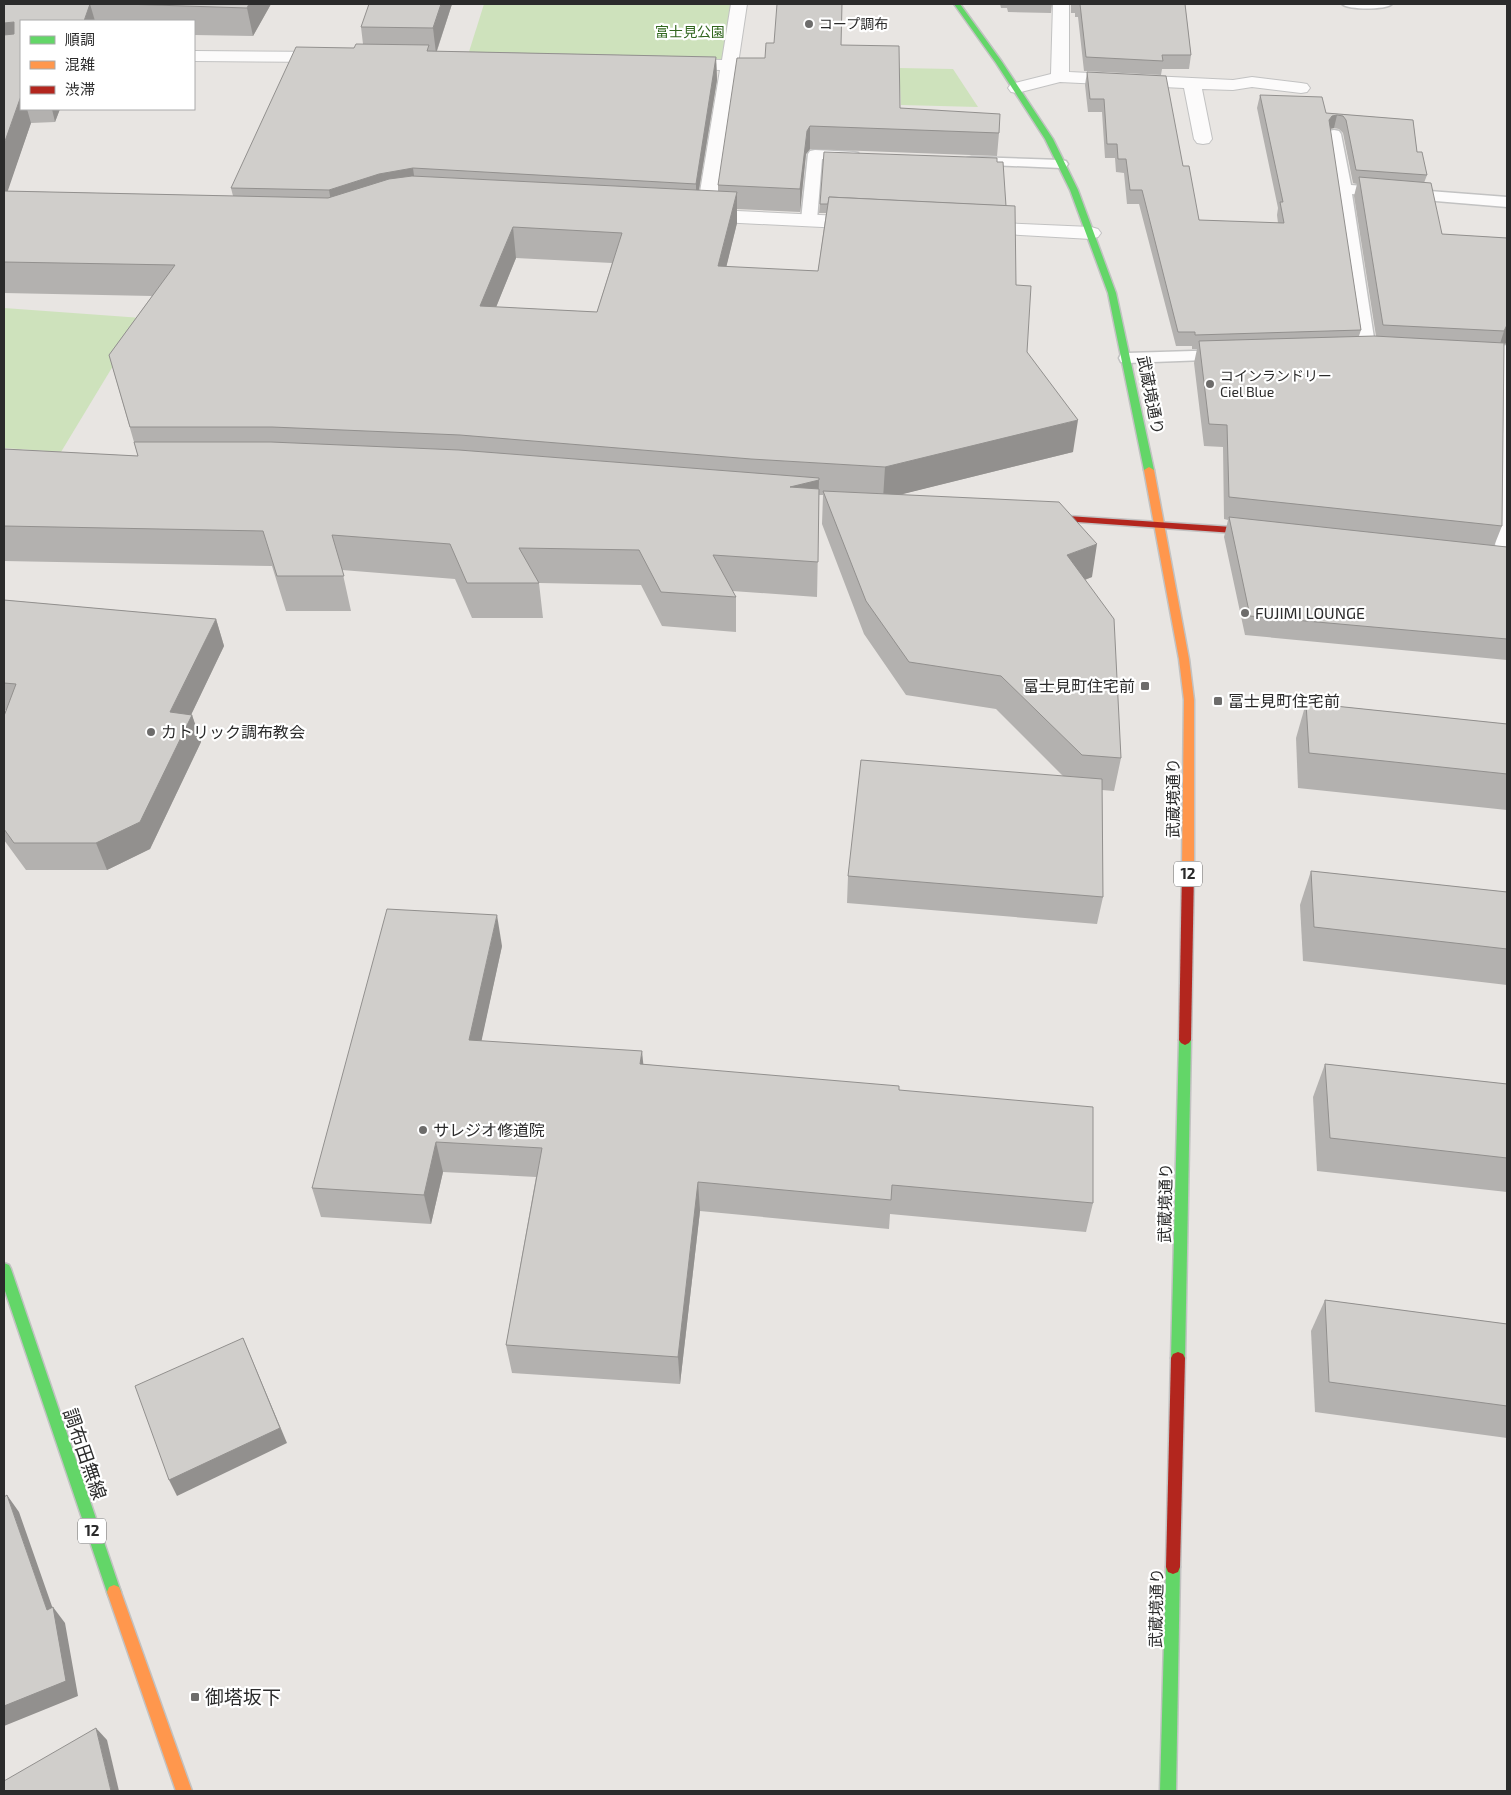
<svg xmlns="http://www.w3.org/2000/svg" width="1511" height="1795" viewBox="0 0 1511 1795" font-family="'Exo 2','Noto Sans JP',sans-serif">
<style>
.green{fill:#cee2bc}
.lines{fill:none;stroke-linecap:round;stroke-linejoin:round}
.lane-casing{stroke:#c2c2c2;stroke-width:3}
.street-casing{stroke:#c2c2c2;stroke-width:2}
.fast-casing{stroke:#c2c2c2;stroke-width:3}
.slow-casing{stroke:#c2c2c2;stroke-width:3}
.jam-casing{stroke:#c2c2c2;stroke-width:3}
.lane{fill:#fcfbfb;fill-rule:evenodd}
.street{fill:#fcfbfb;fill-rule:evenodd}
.fast{fill:#63d668;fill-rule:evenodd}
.slow{fill:#ff974d;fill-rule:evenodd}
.jam{fill:#b3261e;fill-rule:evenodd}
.wall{fill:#b3b1af;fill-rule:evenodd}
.shaded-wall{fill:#92908e}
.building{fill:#d0cecb;stroke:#92908e;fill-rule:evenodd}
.poi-dot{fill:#6d6c6b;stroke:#fff;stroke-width:2}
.labels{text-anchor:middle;stroke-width:4.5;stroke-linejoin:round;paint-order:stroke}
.far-poi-label{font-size:14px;fill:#2b2b2b;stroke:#fff;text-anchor:start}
.far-park-label{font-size:14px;fill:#31661e;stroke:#fff}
.shield{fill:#fff;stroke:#6b6b6b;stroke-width:1}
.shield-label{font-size:15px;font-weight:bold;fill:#2b2b2b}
.street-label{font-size:16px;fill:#2b2b2b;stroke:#fff}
.poi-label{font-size:16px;fill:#2b2b2b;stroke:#fff;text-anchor:start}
.near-street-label{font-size:19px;fill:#2b2b2b;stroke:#fff}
.near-poi-label{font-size:19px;fill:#2b2b2b;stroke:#fff;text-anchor:start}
</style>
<rect width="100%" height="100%" fill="#e8e5e2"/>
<g class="green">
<path d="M484,4H733L727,61L468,55Z"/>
<path d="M899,68L953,69L978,107L901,105Z"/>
<path d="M4,308L142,318L61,452L4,448Z"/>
</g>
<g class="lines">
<g class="lane-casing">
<g id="lane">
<path d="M1342,4H1392C1386,10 1348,10 1342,4Z"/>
<path d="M1334,130L1339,131L1341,134L1351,185L1507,197V207L1352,194L1376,351L1374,355H1362L1360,351L1327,134L1329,131Z"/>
<path d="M815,150L853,152L858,153L860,156L858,159H822L817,220L814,223H804L801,220L808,154L810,151Z"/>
<path d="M972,157L1061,160L1066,161L1068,164L1066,167L1061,168L967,164L965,161L967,158Z"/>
<path d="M1507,345V564L1498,563L1495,559L1498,363L1467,360L1465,356L1467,352H1499L1501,346Z"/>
<path d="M1226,350L1232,351L1234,355L1232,359L1127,363L1121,362L1119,358L1121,354L1127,353Z"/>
</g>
</g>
<g class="street-casing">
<g id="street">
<path d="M731,4H747L716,210L862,217L869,219L872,223L869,227L862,229L701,221L694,219L692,215L697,210L720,70L680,69L674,68L671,64L674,60L680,59L722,60Z"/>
<path d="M1053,4H1069V72L1233,80L1252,77L1301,83L1307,84L1310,88L1307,92L1301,93L1252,87L1233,90L1202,89L1212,139L1209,143L1203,144L1197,143L1194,139L1184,88L1060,82L1017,93L1011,92L1008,88L1011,84L1051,74Z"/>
<path d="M194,51L330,52L336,53L338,57L336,61L330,62L194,61Z"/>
<path d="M978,222L1091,227L1098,229L1101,233L1098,237L1091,239L971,232L968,228L971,224Z"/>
</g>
</g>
<g class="fast-casing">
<g id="fast">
<path d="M954,4H960L1002,62L1053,139L1078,190L1116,293L1154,470L1152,472H1146L1144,470L1108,293L1070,190L1045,139L996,63Z"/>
<path d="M1185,1035L1189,1037L1191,1040L1185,1358L1183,1362L1178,1364L1173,1362L1171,1358L1179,1040L1181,1037Z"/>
<path d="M4,1263L9,1265L11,1269L121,1592L119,1597L114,1599L109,1597L107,1592L4,1288Z"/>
<path d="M1173,1560L1178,1562L1180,1567L1176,1791H1160L1166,1567L1168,1562Z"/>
</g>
</g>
<g class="slow-casing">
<g id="slow">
<path d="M1149,467L1154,470L1189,659L1194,700V869L1188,873L1182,869L1184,700L1179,659L1144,470Z"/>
<path d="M114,1585L119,1587L121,1592L192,1791H176L107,1592L109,1587Z"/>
</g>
</g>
<g class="jam-casing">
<g id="jam">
<path d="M1038,514L1262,529L1267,532L1262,535L1035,519L1033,517Z"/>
<path d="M1188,865L1194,869L1191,1040L1189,1043L1185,1045L1181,1043L1179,1040L1182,869Z"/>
<path d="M1178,1352L1183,1354L1185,1358L1180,1567L1178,1572L1173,1574L1168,1572L1166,1567L1171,1358L1173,1354Z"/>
</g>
</g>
<use href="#lane" class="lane"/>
<use href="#street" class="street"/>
<use href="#fast" class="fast"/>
<use href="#slow" class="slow"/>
<use href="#jam" class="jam"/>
</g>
<g class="wall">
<path d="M4,4H271L253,36L194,35V21H21V109H60L55,122L31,123L7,191L233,196L231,188L354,48L363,44L361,27L452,4L437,51L716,57L717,80L699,191H718V185L765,58L841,45L900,108L999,133L997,156L810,149L806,154L800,212L737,209V223L726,267L818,271L826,213H819L820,204L997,162L1006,206L1016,285L1027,352L1073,452L902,494L1092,577L1085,580L1121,758L1114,791L1102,790L1103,897L1097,924L847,903L848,876L1063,776L996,709L906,695L864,634L822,524L823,495H819L817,597L732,591L736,597V632L662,626L641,585L539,583L543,618H472L455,579L342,570L351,611H286L272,566L4,561V449L138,456L109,355L152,296L4,293ZM516,258L612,263L597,312L496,307Z"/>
<path d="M1000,4H1052L1051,13L1008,12L1007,8H1001Z"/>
<path d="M1071,4H1185L1191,55L1189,69H1162L1161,75L1084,71L1078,17H1075V13H1071Z"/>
<path d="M1087,72L1183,166L1199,220L1278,223L1277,215L1278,208L1257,108L1260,95L1326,113L1413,120L1417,152L1427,175L1424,183L1442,234L1507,238V344H1504L1502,526L1494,546L1507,547V660L1245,635L1224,537L1228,520L1224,519L1223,447L1204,446L1194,363L1197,349H1192V346H1176L1139,204H1127L1124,173L1116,172L1115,158H1105L1102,112H1088L1085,85ZM1334,128L1339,129L1343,133L1353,183L1357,184L1354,196L1376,336H1359L1361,330L1330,129Z"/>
<path d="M4,600L216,619L224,646L191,715H192L201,742L150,849L107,870H26L4,840V716L6,710H4Z"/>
<path d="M1306,703L1507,724V810L1298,788L1296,738Z"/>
<path d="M1311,871L1507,892V985L1303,961L1300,905Z"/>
<path d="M502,946L481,1041L643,1064L899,1090L1093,1203L1086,1232L890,1214L889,1229L700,1211L680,1384L512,1373L506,1345L536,1177L443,1172L431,1224L321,1217L312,1188Z"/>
<path d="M1325,1064L1507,1084V1192L1317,1171L1313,1097Z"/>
<path d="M1325,1300L1507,1324V1438L1315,1412L1311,1331Z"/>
</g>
<g class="shaded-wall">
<path d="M90,4L95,21H84Z"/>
<path d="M249,4H271L253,36L247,8Z"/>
<path d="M441,4H452L436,53L433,28Z"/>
<path d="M14,22L21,47L4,53V23Z"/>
<path d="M716,57L717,80L696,207V184Z"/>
<path d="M21,96V109H27L31,123L4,202V144Z"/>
<path d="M52,109H60L55,122Z"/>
<path d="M1337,115L1334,128L1329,129V120L1332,116Z"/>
<path d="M810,126V149L806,154L800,212V189L807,131Z"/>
<path d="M413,168L416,191L333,213L329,190L379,174Z"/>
<path d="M737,192V223L719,297L718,266Z"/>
<path d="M513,227L516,258L484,337L480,306Z"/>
<path d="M1507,325V343L1501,344L1498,350L1504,331Z"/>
<path d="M1078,420L1073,452L883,499L885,467Z"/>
<path d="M819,480L818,515L790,487Z"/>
<path d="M1097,544L1092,577L1062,588L1067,555Z"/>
<path d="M216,619L224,646L179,740L170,712Z"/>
<path d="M192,715L201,742L150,849L107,870L96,843Z"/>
<path d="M497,915L502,946L475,1071L469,1040Z"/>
<path d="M642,1051L645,1081L640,1064Z"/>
<path d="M436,1142L443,1172L431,1224L424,1195Z"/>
<path d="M698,1182L700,1211L680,1384L678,1357Z"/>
<path d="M243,1338L287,1443L177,1496L169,1480Z"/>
<path d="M7,1495L19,1512L54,1612L53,1607L65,1623L78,1696L4,1726V1706L47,1610Z"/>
<path d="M96,1728L107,1740L119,1791H111Z"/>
</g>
<g class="building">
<path d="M4,4H90L84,21H21V96L4,144V35L14,34V22L4,23Z"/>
<path d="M123,4H249L247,8Z"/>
<path d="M369,4H441L433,28L361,27Z"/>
<path d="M777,4H842L841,45L899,46L900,108L1000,114L999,133L810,126L807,131L800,189L718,185L737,58H765L766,43H774Z"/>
<path d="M1080,4H1185L1191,55H1162L1163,61L1086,57Z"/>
<path d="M356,44L429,45L427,51L716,57L696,184L413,168L379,174L329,190L231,188L296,47L354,48Z"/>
<path d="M1087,72L1166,76L1183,166H1189L1199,220L1284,223L1280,202H1283L1260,95L1322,97L1326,113L1413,120L1417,152H1422L1427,175L1356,170L1346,120L1343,116L1337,115L1332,116L1329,120L1361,330L1195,335V332H1178L1142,190H1130L1126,159H1118L1117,144H1107L1104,99H1090Z"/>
<path d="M824,152L997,158V162H1003L1006,206L829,197L828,204H820Z"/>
<path d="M412,176L737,192L718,266L818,271L829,197L1015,206L1016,285L1031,286L1027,352L1078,420L885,467L751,459L460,435L272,427H130L109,355L175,265L4,262V191L328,198L389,179ZM513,227L622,233L597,312L480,306Z"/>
<path d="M1359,177L1431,183L1442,234L1507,238V325L1504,331L1383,325Z"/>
<path d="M1374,336L1504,343L1502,526L1229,497L1227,425L1209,424L1199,341Z"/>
<path d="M134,442H271L459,450L819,478V480L790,487L819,489L818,562L713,555L736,597L661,592L639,550L519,548L539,583H467L450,544L332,535L344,576H277L263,531L4,526V449L138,456Z"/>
<path d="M823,491L1059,502L1097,544L1067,555L1114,619L1121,758L1082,755L1001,676L909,662L866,601Z"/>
<path d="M1229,517L1507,547V639L1250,616Z"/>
<path d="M4,600L216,619L170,712L192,715L140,822L96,843H14L4,829V716L16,684L4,683Z"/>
<path d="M1306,703L1507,724V774L1309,753Z"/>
<path d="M861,760L1102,779L1103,897L848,876Z"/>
<path d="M1311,871L1507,892V949L1314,927Z"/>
<path d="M387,909L497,915L469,1040L642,1051L640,1064L899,1086V1090L1093,1107V1203L892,1185L891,1200L698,1182L678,1357L506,1345L542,1148L436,1142L424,1195L312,1188Z"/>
<path d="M1325,1064L1507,1084V1158L1330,1138Z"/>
<path d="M1325,1300L1507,1324V1406L1329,1382Z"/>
<path d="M243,1338L280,1428L169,1480L135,1386Z"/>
<path d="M7,1495L47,1610L53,1607L66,1681L4,1706V1497Z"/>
<path d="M96,1728L111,1791H4V1781Z"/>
</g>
<g class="poi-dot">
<circle cx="809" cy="24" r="5"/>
<circle cx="1210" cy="384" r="5"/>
<circle cx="1245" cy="613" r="5"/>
<rect x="1140" y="681" width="10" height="10" rx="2.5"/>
<rect x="1213" y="696" width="10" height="10" rx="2.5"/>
<circle cx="151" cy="732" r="5"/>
<circle cx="423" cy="1130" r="5"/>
<rect x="190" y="1692" width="10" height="10" rx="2.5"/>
</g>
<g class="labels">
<g class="far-poi-label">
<text x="819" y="29">コープ調布</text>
<text x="1220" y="381">コインランドリー<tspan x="1220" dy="16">Ciel Blue</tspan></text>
</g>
<g class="far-park-label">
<text x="690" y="37">富士見公園</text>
</g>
<g class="shield">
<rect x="1174" y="861.5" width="28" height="25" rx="4"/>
<rect x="78" y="1518.5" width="28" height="25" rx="4"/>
</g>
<g class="shield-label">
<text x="1188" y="879">12</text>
<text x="92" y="1536">12</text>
</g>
<g class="street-label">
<text transform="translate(1151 395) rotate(79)" y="6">武蔵境通り</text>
<text transform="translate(1173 798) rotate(-90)" y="6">武蔵境通り</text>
<text transform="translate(1165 1203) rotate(-89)" y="6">武蔵境通り</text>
<text transform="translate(1156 1608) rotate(-89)" y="6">武蔵境通り</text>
</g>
<g class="poi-label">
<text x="1255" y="619">FUJIMI LOUNGE</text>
<text x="1135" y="692" text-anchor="end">富士見町住宅前</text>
<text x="1228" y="707">冨士見町住宅前</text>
<text x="161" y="738">カトリック調布教会</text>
<text x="433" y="1136">サレジオ修道院</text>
</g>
<g class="near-street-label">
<text transform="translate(85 1454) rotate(71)" y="7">調布田無線</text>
</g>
<g class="near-poi-label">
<text x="205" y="1704">御塔坂下</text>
</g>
</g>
<rect width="1511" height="1795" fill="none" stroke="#2b2b2b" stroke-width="10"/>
<rect x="20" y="20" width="175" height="90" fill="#ffffff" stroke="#aaaaaa"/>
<rect x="30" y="36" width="25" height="8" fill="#63d668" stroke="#aaaaaa"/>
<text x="65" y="45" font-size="15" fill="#2b2b2b">順調</text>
<rect x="30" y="61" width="25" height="8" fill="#ff974d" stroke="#aaaaaa"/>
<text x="65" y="70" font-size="15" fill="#2b2b2b">混雑</text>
<rect x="30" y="86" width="25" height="8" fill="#b3261e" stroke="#aaaaaa"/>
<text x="65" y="95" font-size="15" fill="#2b2b2b">渋滞</text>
</svg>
